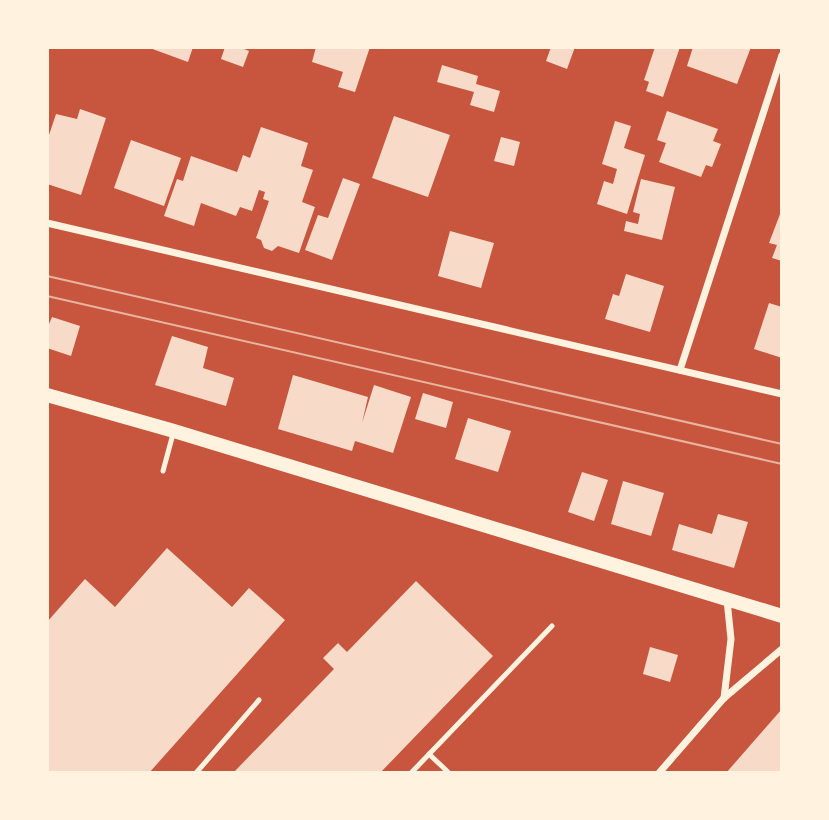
<svg xmlns="http://www.w3.org/2000/svg" width="829" height="820" viewBox="0 0 829 820" font-family="'Work Sans',sans-serif">
<style>
.building{fill:#f7dbc8}
.lines{fill:none;stroke-linecap:round;stroke-linejoin:round}
.service{stroke:#fff3e0;stroke-width:5}
.minor{stroke:#fff3e0;stroke-width:7}
.secondary{stroke:#fff3e0;stroke-width:14}
.tram{stroke:#e9b49f;stroke-width:2}
</style>
<rect width="100%" height="100%" fill="#c8553d"/>
<g class="building">
<path d="M147,47H193L188,62Z"/>
<path d="M225,47H239L249,51L243,67L221,59Z"/>
<path d="M316,47H370L355,92L338,87L343,72L312,62Z"/>
<path d="M551,47H575L567,69L546,61Z"/>
<path d="M655,47H680L663,97L646,91L649,82L644,80Z"/>
<path d="M693,47H751L737,84L687,66Z"/>
<path d="M442,65L478,76L476,84L500,91L494,112L470,105L474,92L437,82Z"/>
<path d="M80,109L106,118L81,195L47,184V141L56,114L77,119Z"/>
<path d="M667,111L718,129L713,141L721,144L712,167L706,165L701,177L659,162L666,143L657,140Z"/>
<path d="M394,116L450,135L428,197L372,178Z"/>
<path d="M615,121L631,126L624,148L645,155L627,214L597,204L604,181L613,184L617,169L602,164Z"/>
<path d="M261,127L308,143L301,166L313,170L302,202L315,207L299,253L278,246L272,251L264,248L261,240L256,238L269,201L263,199L265,192L259,190L252,211L240,207L236,216L201,203L194,226L164,216L177,179L183,181L191,156L237,172L243,155L250,158Z"/>
<path d="M501,137L520,142L514,166L494,161Z"/>
<path d="M131,140L181,158L164,206L114,188Z"/>
<path d="M343,178L360,184L332,260L305,250L318,215L328,218Z"/>
<path d="M641,179L675,187L662,240L624,231L626,221L638,224L640,214L633,212Z"/>
<path d="M782,209V261L772,258L777,245L769,243Z"/>
<path d="M450,231L494,243L481,288L438,276Z"/>
<path d="M626,274L664,286L650,332L605,319L613,294L619,296Z"/>
<path d="M769,303L782,307V358L754,349Z"/>
<path d="M52,317L80,326L71,356L47,348V323L49,324Z"/>
<path d="M172,336L208,347L203,368L234,378L226,406L155,385Z"/>
<path d="M293,375L368,397L362,423L374,385L411,397L393,453L355,441L352,451L278,429Z"/>
<path d="M423,393L453,402L446,428L415,419Z"/>
<path d="M468,418L511,431L498,472L455,459Z"/>
<path d="M582,472L608,480L594,521L568,512Z"/>
<path d="M623,481L664,493L651,536L611,524Z"/>
<path d="M718,514L748,522L734,568L672,550L679,524L712,534Z"/>
<path d="M167,548L232,607L249,588L285,620L149,773H47V622L85,579L115,607Z"/>
<path d="M416,581L493,656L380,773H233L334,669L323,658L338,643L347,652Z"/>
<path d="M650,647L678,655L670,682L643,674Z"/>
<path d="M782,709V773H726Z"/>
</g>
<g class="lines">
<g class="service">
<path d="M163,471L173,434"/>
<path d="M429,754L449,773"/>
<path d="M196,773L259,700"/>
<path d="M411,773L552,626"/>
</g>
<g class="minor">
<path d="M47,223L782,394"/>
<path d="M680,370L782,55"/>
<path d="M724,698L731,639L727,600"/>
<path d="M659,773L724,698L782,649"/>
</g>
<path class="secondary" d="M47,395L174,431L782,616"/>
<g class="tram">
<path d="M47,276L782,444"/>
<path d="M47,296L782,464"/>
</g>
</g>
<rect width="829" height="820" fill="none" stroke="#fff3e0" stroke-width="98"/>
</svg>
